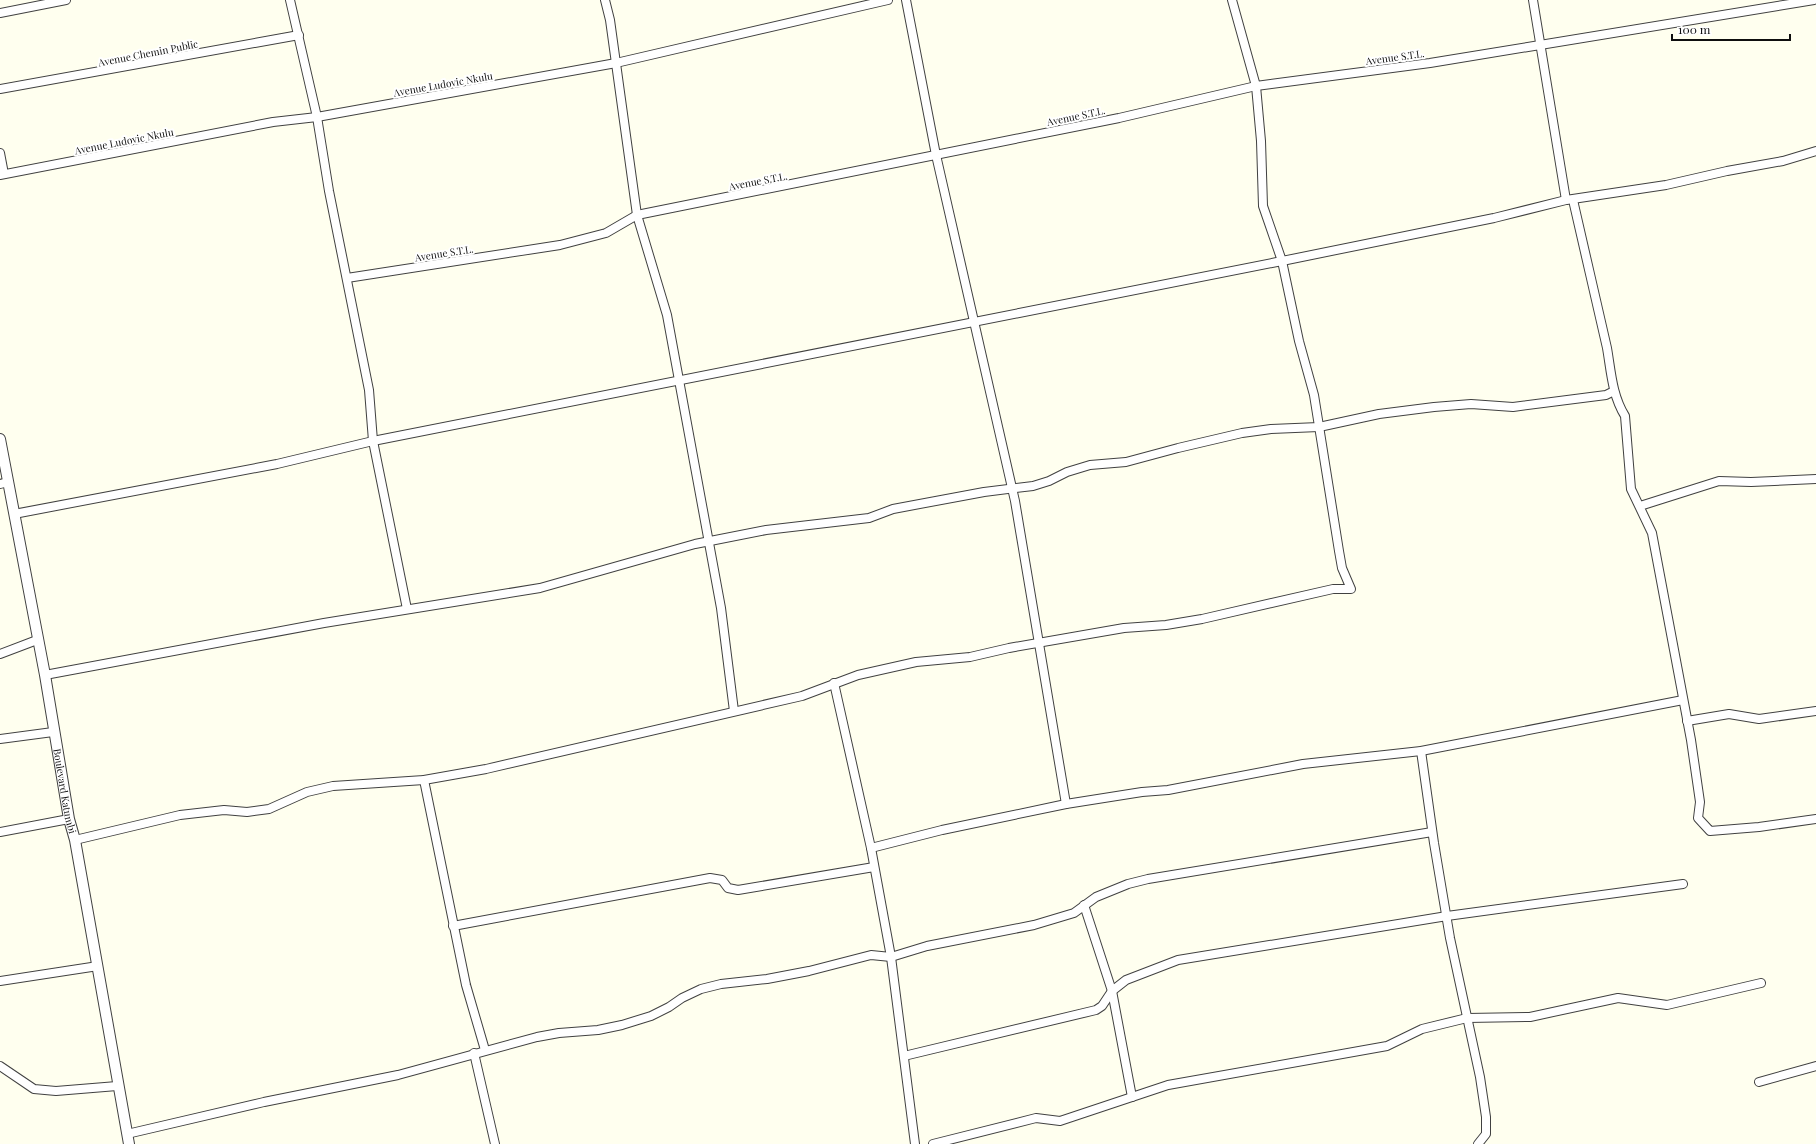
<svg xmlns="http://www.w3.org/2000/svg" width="1816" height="1144" viewBox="0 0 1816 1144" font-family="'Playfair Display',serif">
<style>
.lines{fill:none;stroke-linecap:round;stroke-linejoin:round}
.minor-casing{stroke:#414141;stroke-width:10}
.tertiary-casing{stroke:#414141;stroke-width:12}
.minor{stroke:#fff;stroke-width:8}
.tertiary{stroke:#fff;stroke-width:10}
.labels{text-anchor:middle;stroke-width:4;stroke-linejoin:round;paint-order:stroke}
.street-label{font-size:10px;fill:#0e0e0e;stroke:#fff}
</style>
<rect width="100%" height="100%" fill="#ffffef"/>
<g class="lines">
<g class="minor-casing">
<g id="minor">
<path d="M290,0L317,117L329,191L369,390L373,441L407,609"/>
<path d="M605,0L610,20L637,215L667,315L721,608L734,711"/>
<path d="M906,0L936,155L1015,501L1066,804"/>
<path d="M1533,0L1566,200"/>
<path d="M0,13L66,0"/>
<path d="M0,89L299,35"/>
<path d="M0,153L4,174"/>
<path d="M0,175L273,122L317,117L616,63L888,0"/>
<path d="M1573,200C1584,249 1596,299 1607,348C1611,371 1612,395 1625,416L1631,489L1652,533L1691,740L1700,802L1698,818L1710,831L1759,827L1816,819"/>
<path d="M347,278L560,245L606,233L637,215L1119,118L1256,86L1430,63L1814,0"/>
<path d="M0,484L8,482"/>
<path d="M1640,506L1719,481L1751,482L1816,479"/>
<path d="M14,514L277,464L373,441L1282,261L1494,218L1566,200L1666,185L1727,171L1783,161L1816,151"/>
<path d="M0,654L37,640"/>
<path d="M45,675L324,623L540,588L695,544L766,530L869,518L893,509L984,492L1033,486L1049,481L1067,472L1090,465L1126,462L1178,448L1242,433L1271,429L1319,427L1379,414L1434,407L1471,404L1513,407L1606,395L1614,391"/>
<path d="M834,683L871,848L891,957L915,1144"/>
<path d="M1687,721L1729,714L1759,719L1816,711"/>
<path d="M0,739L53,732"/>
<path d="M1421,751L1434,843L1450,938L1480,1077L1486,1117V1134L1478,1144"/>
<path d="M424,780L466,985L485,1050"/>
<path d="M0,832L69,819"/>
<path d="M75,840L180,815L224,810L247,812L269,809L307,792L333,786L424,780L486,769L802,696L858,675L916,662L970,657L1009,648L1124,628L1166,625L1202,619L1333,589H1351L1342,568L1339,551L1314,395L1299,341L1282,261L1263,206L1261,141L1256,86L1232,0"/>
<path d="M871,848L942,830L1066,804L1142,792L1168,790L1303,764L1421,751L1683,700"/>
<path d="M1084,905L1112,991L1132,1097"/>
<path d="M453,926L710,878L722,880L728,888L738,890L874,867"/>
<path d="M0,981L98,966"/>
<path d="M474,1053L495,1144"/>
<path d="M904,1056L1096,1010L1102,1006L1112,991L1126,980L1178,960L1447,916L1683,884"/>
<path d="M0,1066L34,1089L56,1091L117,1086"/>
<path d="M1759,1082L1816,1066"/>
<path d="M127,1134L264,1102L398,1075L537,1037L559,1033L598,1030L622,1025L651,1016L669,1007L682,998L701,989L721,984L767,979L809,971L871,955L891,957L927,946L1034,925L1074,913L1096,897L1128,884L1148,879L1432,832"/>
<path d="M933,1144L1036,1118L1060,1121L1168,1085L1387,1046L1422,1029L1467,1018L1530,1017L1618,998L1667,1005L1761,983"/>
</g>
</g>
<g class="tertiary-casing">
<g id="tertiary">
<path id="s1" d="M0,439L45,675L69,819L75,840L129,1144"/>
</g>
</g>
<use href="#minor" class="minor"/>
<use href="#tertiary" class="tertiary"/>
</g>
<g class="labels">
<g class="street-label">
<text transform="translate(148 53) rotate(-11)" y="4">Avenue Chemin Public</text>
<text transform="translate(1395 57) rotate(-8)" y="4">Avenue S.T.L.</text>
<text transform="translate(443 84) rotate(-10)" y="4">Avenue Ludovic Nkulu</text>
<text transform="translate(1076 116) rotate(-12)" y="4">Avenue S.T.L.</text>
<text transform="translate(124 141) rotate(-11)" y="4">Avenue Ludovic Nkulu</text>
<text transform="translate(758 181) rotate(-11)" y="4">Avenue S.T.L.</text>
<text transform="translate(444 253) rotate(-9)" y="4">Avenue S.T.L.</text>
<text dy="4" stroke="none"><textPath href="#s1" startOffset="358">Boulevard Katumbi</textPath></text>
</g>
</g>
<path d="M1672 34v6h118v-6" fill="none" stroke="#0e0e0e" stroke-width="2"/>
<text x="1678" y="34" font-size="12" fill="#0e0e0e" stroke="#ffffff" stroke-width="3" paint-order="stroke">100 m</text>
</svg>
